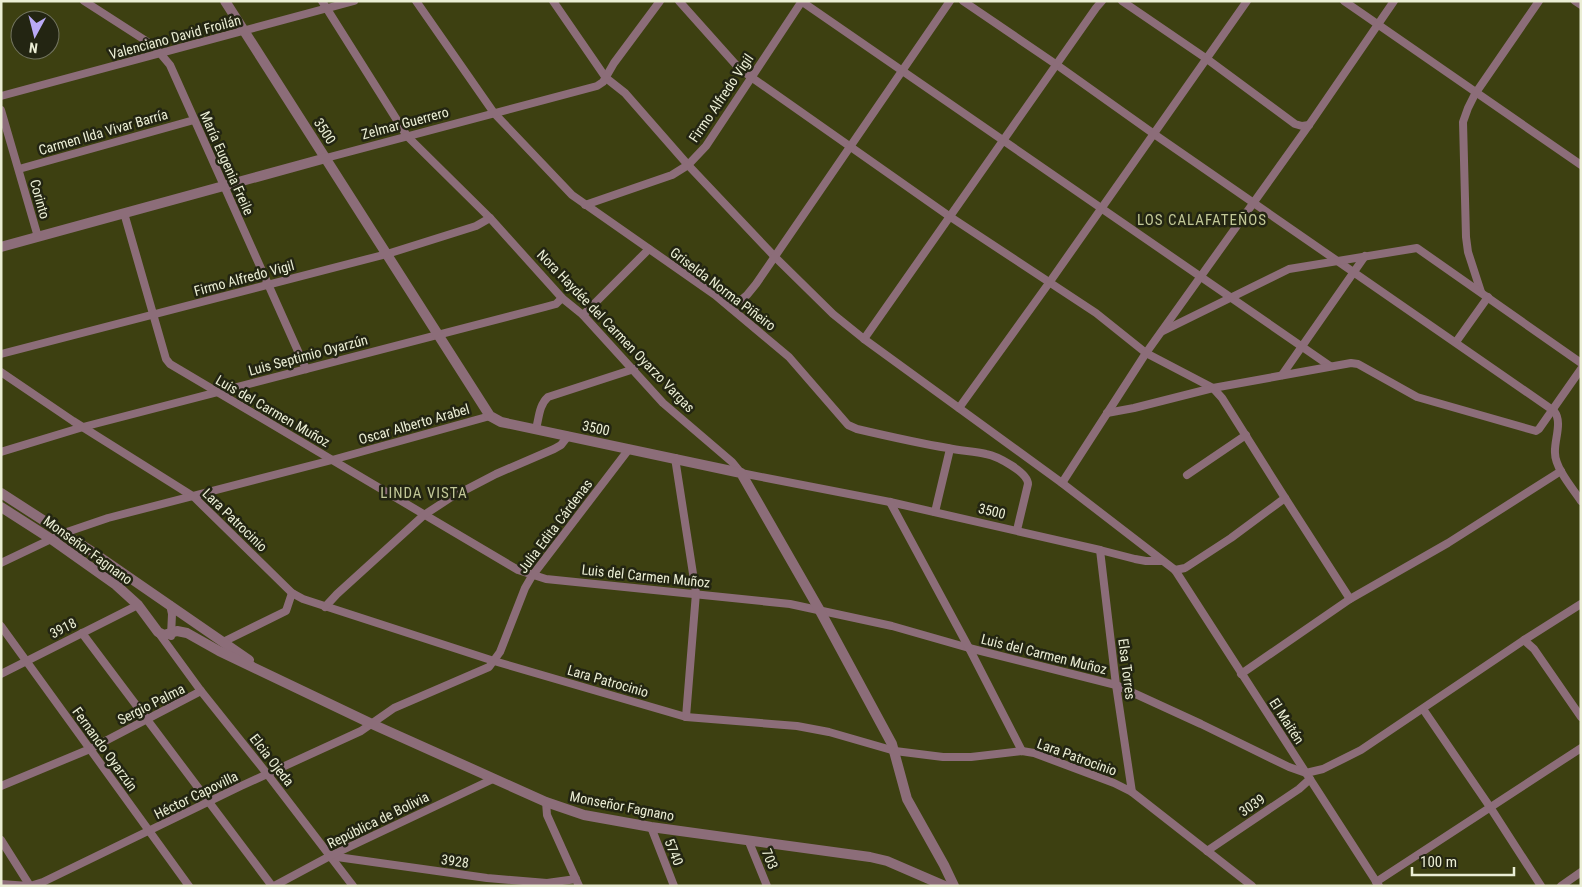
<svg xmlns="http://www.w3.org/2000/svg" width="1582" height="887" viewBox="0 0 1582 887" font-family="'Roboto Condensed',sans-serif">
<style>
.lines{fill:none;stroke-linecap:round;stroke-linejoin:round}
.minor{stroke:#8c6d79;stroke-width:8}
.tertiary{stroke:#8c6d79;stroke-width:10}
.labels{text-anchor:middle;stroke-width:5;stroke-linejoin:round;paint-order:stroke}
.street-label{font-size:14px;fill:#ebeed5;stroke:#232512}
.neighbourhood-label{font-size:15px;letter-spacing:1px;fill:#c1c796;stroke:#232512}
</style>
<rect width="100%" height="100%" fill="#3d4011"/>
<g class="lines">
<g class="minor">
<path d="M84,1L154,46L170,65L306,369"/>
<path d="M322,1L407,136L490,218L562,298L583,315L663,403L732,462L741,473L890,502L1100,550L1135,559L1146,561H1162"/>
<path d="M416,1L494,113L572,195L715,295L789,357L848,425L857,429C887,436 917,443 948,448C960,451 974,451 986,454C997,456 1028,472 1028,484L1017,530"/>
<path d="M553,1L606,78L625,93L688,165L775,257L833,314L864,339L1062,483L1175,570L1379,886"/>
<path d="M679,1L737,66L751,77L949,216L1096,313L1146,353L1213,388L1222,398L1285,498L1350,599"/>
<path d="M801,1L1330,366"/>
<path d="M963,1L1057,65L1154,134L1554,411C1563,422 1554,440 1555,453C1555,468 1573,489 1581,501"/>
<path d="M1122,1L1207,59L1295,124L1302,126L1309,125"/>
<path d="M1344,1L1581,165"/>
<path d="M1575,1L1581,5"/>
<path d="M1,96L354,1"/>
<path d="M1,110L38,237"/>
<path d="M326,158L597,86L603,82L614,63L660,1"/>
<path d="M19,169L194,120"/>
<path d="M585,205L672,175L688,165L706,146L802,1"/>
<path d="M124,213L166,359L170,364L518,570L546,579L790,604L892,626L969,648L1116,685L1201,724L1289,767L1306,773L1323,769L1361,750L1524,640L1581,604"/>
<path d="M1481,292L1468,252L1466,237L1463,122L1468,108L1475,94L1539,1"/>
<path d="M731,308L747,295L756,284L950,1"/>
<path d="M583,315L649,249"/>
<path d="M1163,331L1289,269L1417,248L1581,363"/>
<path d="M864,339L1096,8L1102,1"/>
<path d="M1456,342L1488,297"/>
<path d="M1,354L387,254L476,226L490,218"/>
<path d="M1,372L73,421L194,497L292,593L303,599L494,661L686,717L797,726L829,732L895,751L943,757H971L1022,751L1034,753L1114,783L1132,792L1252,886"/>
<path d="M1282,375L1365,256"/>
<path d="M959,408L1049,283L1247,1"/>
<path d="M1107,413L1134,408L1213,388L1351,363L1358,364L1417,397L1536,431L1539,429L1581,369"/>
<path d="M536,429C539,418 539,405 548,397L634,369"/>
<path d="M1,452L83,427L545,307L556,304L562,298"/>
<path d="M675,458L696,593L686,717"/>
<path d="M1187,475L1246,435"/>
<path d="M1062,483L1146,353L1309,125L1394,1"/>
<path d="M890,502L969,648L1022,751"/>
<path d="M935,512L950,449"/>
<path d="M1100,550L1116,685L1132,792"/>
<path d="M1,563L64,533L108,518L332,460L490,416"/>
<path d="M1175,570L1185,568L1231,538L1285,498"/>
<path d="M170,605L172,614L171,636"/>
<path d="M325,607L337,594L424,515L450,498L496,474L554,449L561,445L568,436"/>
<path d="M1,626L189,886"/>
<path d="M158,632L201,691L268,775L353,886"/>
<path d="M82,633L272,886"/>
<path d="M1524,640L1534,649L1581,717"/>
<path d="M223,642L286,611L292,593"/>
<path d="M1,674L138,605"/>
<path d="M1241,674L1350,599L1448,543L1561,471"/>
<path d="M1423,709L1490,807L1541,886"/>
<path d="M1,786L90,749L201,691"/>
<path d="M546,802L547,815L579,886"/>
<path d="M651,827L674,886"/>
<path d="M1,840L30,886"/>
<path d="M749,842L767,886"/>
<path d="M1207,851L1299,789L1310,779"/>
<path d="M330,856L487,878L547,883L576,879"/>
<path d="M1376,882L1581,748"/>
<path d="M1,884L29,886"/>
<path d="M30,886L43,882L241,786L361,731L394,708L489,667L500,652L525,588L532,576L629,449"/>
<path d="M274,886L330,856L493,779"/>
<path d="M1561,886L1581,872"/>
</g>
<g class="tertiary">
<path d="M225,1L490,416L501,422L741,473L819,609L892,744L907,799L944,865L954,886"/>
<path d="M1,247L326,158"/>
<path d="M1,493L91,551L249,660"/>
<path d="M1,507L51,539L116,585L138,605L158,632L164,635L177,631L187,633L219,651L372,724L546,802L584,815L651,827L870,857L887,861L945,886"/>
</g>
</g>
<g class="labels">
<g class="street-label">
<text transform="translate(175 37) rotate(-15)" y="5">Valenciano David Froilán</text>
<text transform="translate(721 98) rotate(-56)" y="5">Firmo Alfredo Vigil</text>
<text transform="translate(405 123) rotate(-15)" y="5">Zelmar Guerrero</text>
<text transform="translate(325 131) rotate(57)" y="5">3500</text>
<text transform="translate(103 132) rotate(-16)" y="5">Carmen Ilda Vivar Barría</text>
<text transform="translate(227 163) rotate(66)" y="5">María Eugenia Freile</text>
<text transform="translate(40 199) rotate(74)" y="5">Corinto</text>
<text transform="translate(244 278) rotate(-15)" y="5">Firmo Alfredo Vigil</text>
<text transform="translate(723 289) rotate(37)" y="5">Griselda Norma Piñeiro</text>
<text transform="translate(616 331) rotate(46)" y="5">Nora Haydée del Carmen Oyarzo Vargas</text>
<text transform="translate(308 355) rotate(-15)" y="5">Luis Septimio Oyarzún</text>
<text transform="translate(273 411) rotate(30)" y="5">Luis del Carmen Muñoz</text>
<text transform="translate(414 424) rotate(-16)" y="5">Oscar Alberto Arabel</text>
<text transform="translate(596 428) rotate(12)" y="5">3500</text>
<text transform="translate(992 511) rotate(13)" y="5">3500</text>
<text transform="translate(235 520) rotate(44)" y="5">Lara Patrocinio</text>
<text transform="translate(555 526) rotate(-53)" y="5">Julia Edita Cárdenas</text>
<text transform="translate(88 550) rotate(36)" y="5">Monseñor Fagnano</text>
<text transform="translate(646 576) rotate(6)" y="5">Luis del Carmen Muñoz</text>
<text transform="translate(63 628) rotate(-27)" y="5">3918</text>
<text transform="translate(1044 654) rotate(14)" y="5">Luis del Carmen Muñoz</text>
<text transform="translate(1127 669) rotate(83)" y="5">Elsa Torres</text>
<text transform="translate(608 681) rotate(16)" y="5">Lara Patrocinio</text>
<text transform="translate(151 704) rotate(-27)" y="5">Sergio Palma</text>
<text transform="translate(1287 721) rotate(57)" y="5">El Maitén</text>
<text transform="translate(105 749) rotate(54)" y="5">Fernando Oyarzún</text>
<text transform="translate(1077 757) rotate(20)" y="5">Lara Patrocinio</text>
<text transform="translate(272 760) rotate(52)" y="5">Elcia Ojeda</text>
<text transform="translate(196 795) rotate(-26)" y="5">Héctor Capovilla</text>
<text transform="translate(1252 805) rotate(-34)" y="5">3039</text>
<text transform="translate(622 806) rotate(11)" y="5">Monseñor Fagnano</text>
<text transform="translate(378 820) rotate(-26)" y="5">República de Bolivia</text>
<text transform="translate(674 852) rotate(68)" y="5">5740</text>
<text transform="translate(770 859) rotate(68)" y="5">703</text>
<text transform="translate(455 861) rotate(8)" y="5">3928</text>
</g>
<g class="neighbourhood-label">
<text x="1202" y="225">LOS CALAFATEÑOS</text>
<text x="424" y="498">LINDA VISTA</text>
</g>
</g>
<rect width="1582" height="887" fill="none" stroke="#ebeed5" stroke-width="5"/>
<g transform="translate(35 35) rotate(187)"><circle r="24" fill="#232512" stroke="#737560"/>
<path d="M0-4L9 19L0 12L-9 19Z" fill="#baaaf6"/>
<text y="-8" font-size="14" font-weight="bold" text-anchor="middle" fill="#ebeed5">N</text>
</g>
<path d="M1412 867v8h102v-8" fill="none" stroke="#ebeed5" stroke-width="2.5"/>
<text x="1420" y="867" font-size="15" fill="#ebeed5" stroke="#232512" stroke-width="4" paint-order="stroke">100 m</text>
</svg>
